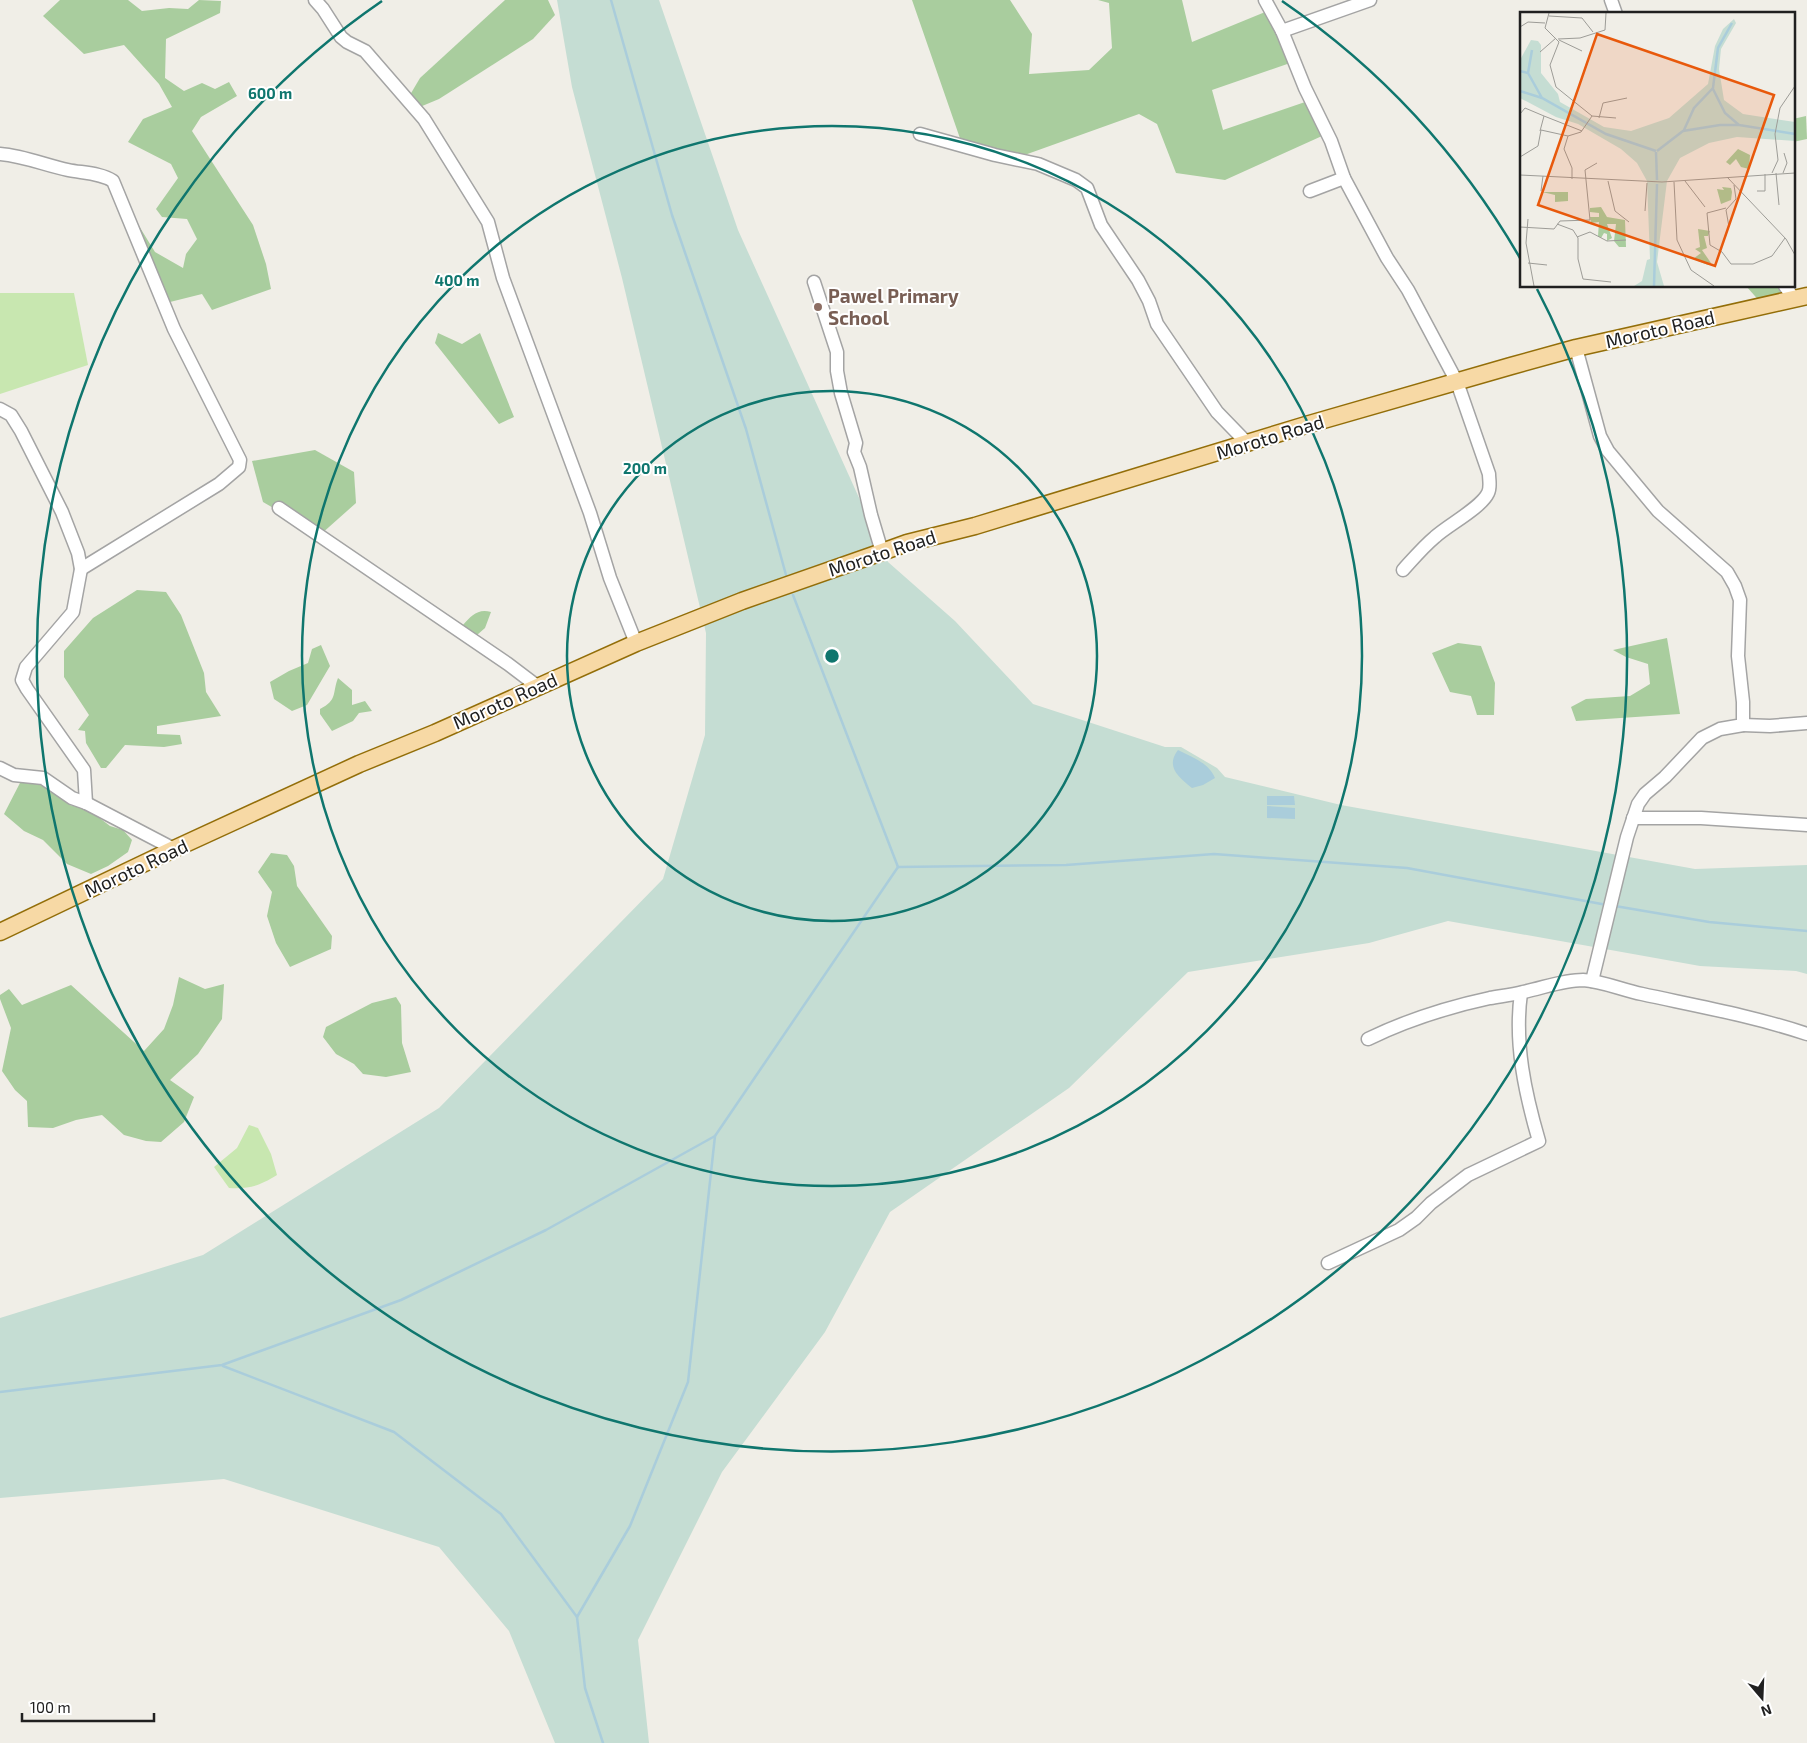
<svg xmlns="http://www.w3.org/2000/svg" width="1807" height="1743" viewBox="0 0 1807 1743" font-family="'Exo 2',sans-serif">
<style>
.grass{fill:#c8e7b0}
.forest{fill:#a9cd9e}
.wetland{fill:#c5ddd3}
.water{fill:#aacddb}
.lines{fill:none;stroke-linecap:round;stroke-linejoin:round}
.stream{stroke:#aacddb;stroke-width:2.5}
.minor-casing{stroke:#a4a4a4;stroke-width:15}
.major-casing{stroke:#936e09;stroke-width:19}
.minor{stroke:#fff;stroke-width:12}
.major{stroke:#f7d9a5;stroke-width:16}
.ring{fill:none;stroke:#0f766e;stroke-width:2.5}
.education-dot{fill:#8d6e63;stroke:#fff;stroke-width:2}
.labels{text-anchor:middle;stroke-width:4;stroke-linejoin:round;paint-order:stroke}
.education-label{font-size:19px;font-weight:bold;fill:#785e54;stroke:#fff;text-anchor:start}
.street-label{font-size:19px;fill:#202020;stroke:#fff}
.inset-river{fill:none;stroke:#aacddb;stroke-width:2.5}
.inset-road{fill:none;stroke:#9d9c97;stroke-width:1}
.view{fill:#e8590c;fill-opacity:0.15;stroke:#e8590c;stroke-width:2.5}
.inset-edge{fill:none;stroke:#202020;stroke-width:2.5}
.centre{fill:#0f766e;stroke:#fff;stroke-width:2.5}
.ring-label{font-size:15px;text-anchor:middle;font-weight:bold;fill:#0f766e;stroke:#fff;stroke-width:4;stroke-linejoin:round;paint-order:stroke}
</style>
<rect width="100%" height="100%" fill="#f0eee7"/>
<g class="grass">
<path d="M0,293H74L88,365L0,394Z"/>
<path d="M249,1125L258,1128L271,1154L277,1175C259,1186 250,1189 229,1188L214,1167L237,1148Z"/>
</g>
<g class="forest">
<path d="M60,0H128L142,11L169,8L188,9L199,0L221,1L220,13L166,39L165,78L184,91L202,83L215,89L229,82L237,96L201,117L192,131L253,225L266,264L271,289L212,310L202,294L158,305L139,226L155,252L183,268L186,254L197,239L187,219L162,217L156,209L178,178L171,164L128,142L143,119L172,107L159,84L124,45L84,54L43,16Z"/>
<path d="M505,0H548L555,15L533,39L439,99L415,109L407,100L420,78Z"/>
<path d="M912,0H1010L1032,34L1029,74L1089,70L1112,48L1109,3L1098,0H1182L1192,42L1270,10L1293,62L1212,90L1223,130L1308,101L1322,136L1225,180L1176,173L1157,124L1139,114L1019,157L963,147Z"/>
<path d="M1806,116L1807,139L1793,142V119Z"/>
<path d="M1746,286H1776L1785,296L1762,304Z"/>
<path d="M438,333L462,344L480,333L514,417L499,424L435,343Z"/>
<path d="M315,450L354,472L356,503L320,535L263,502L252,461Z"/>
<path d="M137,590L166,592L181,615L204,673L206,692L221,716L157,726V734L180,735L182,744L164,747L125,745L106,768H101L86,743L85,731L78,730L89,715L64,677V651L93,618Z"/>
<path d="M435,606L463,625C471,616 478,608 491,612L485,628L477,635L430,610Z"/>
<path d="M1667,638L1680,714L1576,721L1571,707L1586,699L1630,696L1650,684L1648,664L1626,657L1613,650Z"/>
<path d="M1458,643L1481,646L1495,683L1494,715H1477L1471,696L1450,692L1432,653Z"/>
<path d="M321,645L330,666L307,705L292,711L274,699L270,682L289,671L308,663L312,649Z"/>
<path d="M338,678L352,690V705L365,701L372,711L359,713L353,721L332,731L320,714V709C338,700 332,693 338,678Z"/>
<path d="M21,781L41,784L59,795L70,805L84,809L97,816L110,826L123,830L132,840L128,852L108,866L91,874L67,864L43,840L24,831L4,814Z"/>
<path d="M271,853L287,855L294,866L297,886L332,936L331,949L290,967L276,943L267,916L272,892L258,872Z"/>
<path d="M179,977L205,989L224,984L222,1019L198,1054L170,1080L194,1097L184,1122L161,1142L146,1141L124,1135L102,1115L76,1120L53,1128L28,1127L27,1101L15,1090L2,1071L11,1028L0,999V995L9,989L22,1005L71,985L144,1051L164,1029L173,1005Z"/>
<path d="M396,997L401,1005L402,1043L411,1072L386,1077L363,1074L354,1064L336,1054L323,1037L326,1027L372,1003Z"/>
</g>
<path class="wetland" d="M557,0H659L738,230L888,562L955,621L1033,704L1165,747H1181L1217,768L1225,777L1341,805L1695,869L1807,865V974L1796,971L1700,966L1448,921L1369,943L1188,972L1069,1088L890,1212L825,1332L722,1472L638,1640L649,1743H555L509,1631L439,1547L224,1479L0,1498V1318L203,1255L439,1108L663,879L705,735L706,633L622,278L572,87Z"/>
<g class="water">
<path d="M1178,750C1192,757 1209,763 1215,778L1203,785L1192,788C1179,777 1165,767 1178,750Z"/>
<path d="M1267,796H1294L1295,805H1267Z"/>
<path d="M1267,806L1295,808V819L1267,818Z"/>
</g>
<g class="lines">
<g class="stream">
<path d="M611,0L672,215L746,429L786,575"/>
<path d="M793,595L898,867"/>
<path d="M898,867L1066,865L1214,854L1407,868L1607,905"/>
<path d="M1615,906L1709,922L1807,931"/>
<path d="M223,1366L394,1432L501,1514L577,1617"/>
<path d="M0,1392L222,1365L401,1300L546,1230L715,1136L898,867"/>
<path d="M603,1743L585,1688L577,1617L630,1526L688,1382L715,1136"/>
</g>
<g class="minor-casing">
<g id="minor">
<path d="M315,0L323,9L341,37L347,42L365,51L424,119L488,222L503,278L590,513L610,578L636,643"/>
<path d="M1265,0L1282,31"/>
<path d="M1370,0L1282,31L1305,88L1331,141L1344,178L1387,258L1408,290L1457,382L1489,474C1489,480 1491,487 1488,493C1481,508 1448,525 1435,537C1423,547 1413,559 1403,570"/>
<path d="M1611,0L1616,14"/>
<path d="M920,134L995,155L1038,164L1076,180L1087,188L1101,225L1138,280L1149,301L1157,324L1217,412L1248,444"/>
<path d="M0,154C24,156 45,165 68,170C83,173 101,173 113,181L174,329L240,460L239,467L219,484L81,569"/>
<path d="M1310,191L1344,178"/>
<path d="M814,282L837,352V371L841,393L856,443L854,452L860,467L871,515L882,552"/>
<path d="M1785,286L1794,299"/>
<path d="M1576,348L1600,436L1608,451L1658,511L1727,572L1735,586L1740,600L1738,656L1743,702V725L1720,729L1702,738L1665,777L1645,794L1638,804L1627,837L1592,981"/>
<path d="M0,409L11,415L21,431L62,512L78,553L81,569L73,612L26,667L22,680L27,689L84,770L86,803"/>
<path d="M279,508L508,664L537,686"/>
<path d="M1743,725L1770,726L1807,723"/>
<path d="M0,768L14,775L43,778L72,798L86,803L174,849"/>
<path d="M1633,818H1701L1807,825"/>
<path d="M1368,1039C1407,1020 1448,1007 1490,998C1501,996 1512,995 1523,992C1543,988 1563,980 1583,980C1602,981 1622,990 1642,994C1697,1006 1753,1016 1807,1034"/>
<path d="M1328,1263L1399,1230L1416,1218L1431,1203L1468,1175L1539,1141C1525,1093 1514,1043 1521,993"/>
</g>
</g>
<g class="major-casing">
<path id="major" d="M0,932L174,849L359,764L435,733L636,643L742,601L882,552L907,543L975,526L1306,425L1511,366L1576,348L1807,296"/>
</g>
<use href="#minor" class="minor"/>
<use href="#major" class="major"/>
</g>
<g class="ring">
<circle cx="832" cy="656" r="265"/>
<circle cx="832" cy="656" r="530"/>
<path d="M1282 1A795 795 0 0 1 1520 258M1537 289A795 795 0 1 1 382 1"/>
</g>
<circle class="education-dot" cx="818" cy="307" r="5"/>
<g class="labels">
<g class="education-label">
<text x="828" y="303">Pawel Primary<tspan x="828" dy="22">School</tspan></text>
</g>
<g class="street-label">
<text transform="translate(1660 329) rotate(-13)" y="7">Moroto Road</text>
<text transform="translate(1270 437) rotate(-17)" y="7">Moroto Road</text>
<text transform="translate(882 553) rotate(-18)" y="7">Moroto Road</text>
<text transform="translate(505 701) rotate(-24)" y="7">Moroto Road</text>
<text transform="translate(136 868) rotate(-25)" y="7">Moroto Road</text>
</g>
</g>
<g transform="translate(1520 12)">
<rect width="275" height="275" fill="#f0eee7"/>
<path d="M218,137L230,143L229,157L221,155L216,147L210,153L206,150ZM202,175L211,176L212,180L211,188L201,192L197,177L204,178ZM22,180H48V189L35,190V183ZM81,195L87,205L105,208L106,235H99L94,229L96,212H87L92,226L87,229V222L84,221L81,226L78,224L79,210L71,211L70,205H79V201L70,200V196ZM178,217L190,219L188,224H184L187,236L182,238L191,251L188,253L173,247L181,241L175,237L180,235Z" fill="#a9cd9e"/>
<path d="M214,7L216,11L201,37L199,57L204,88L223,102L275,110V129L217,125L189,131L160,146L147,169L137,250L144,274H114L122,269L127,248L130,247L127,169L117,151L101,137L58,112L36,105L0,86V48L11,28L18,29L21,33V61L38,82L40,90L84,115L111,119L149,106L188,72L195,34L203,17Z" fill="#c5ddd3"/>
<path class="inset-river" d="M0,59L8,61L22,86M8,61L12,38M193,77L205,101L219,113M0,79L22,86L86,122L136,139M164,118L174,96L193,76L198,36L212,11M137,139L163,119L200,113H219L275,122M136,140L137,168M134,274L137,172"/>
<path class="inset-road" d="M29,1L25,16L39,30L30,53L36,75L72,104L96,106M29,4L62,6L73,20M0,15L8,10L25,11M38,27L60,26L85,18L86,1M39,28L62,39M20,40L36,26M0,102L5,96L24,104L20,119M24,104L62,119M79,106L83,91L107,86M0,145L18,134L21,118L48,124M252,161L258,148L255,122L260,96L275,74M256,161L259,193M263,161L267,151L264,141M0,163L142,170L275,161M207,165L266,227L275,243M52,167V156L44,137L48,124L61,120L72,104M88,169L95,199L109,210M165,169L185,195M154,170L157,228L171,258L194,274M21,179L23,164M237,179H245V162M206,196L187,201L190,233L202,240L211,252H233L252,244L265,226M125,199L127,171M8,207L6,231L14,274M37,212L53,218L58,226V247L63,267L91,270M0,215L34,217L40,209L70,208L65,158L77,151M209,215L206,198L216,187L214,173M57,225L70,220L87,229L106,228M8,251L27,253"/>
<path class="view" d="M77,22L254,83L195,254L18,193Z"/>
<rect width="275" height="275" class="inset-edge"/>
</g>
<circle cx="832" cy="656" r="8" class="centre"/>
<g class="ring-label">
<text x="270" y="99">600 m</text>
<text x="457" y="286">400 m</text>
<text x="645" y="474">200 m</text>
</g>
<g transform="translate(1762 1698) rotate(161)" stroke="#ffffff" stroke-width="4" paint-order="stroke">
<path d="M0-4L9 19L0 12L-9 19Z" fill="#202020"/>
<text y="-8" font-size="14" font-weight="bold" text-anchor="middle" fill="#202020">N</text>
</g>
<path d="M22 1713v8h132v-8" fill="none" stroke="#202020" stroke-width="2.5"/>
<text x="30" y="1713" font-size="15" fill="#202020" stroke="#ffffff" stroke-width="4" paint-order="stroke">100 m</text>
</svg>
